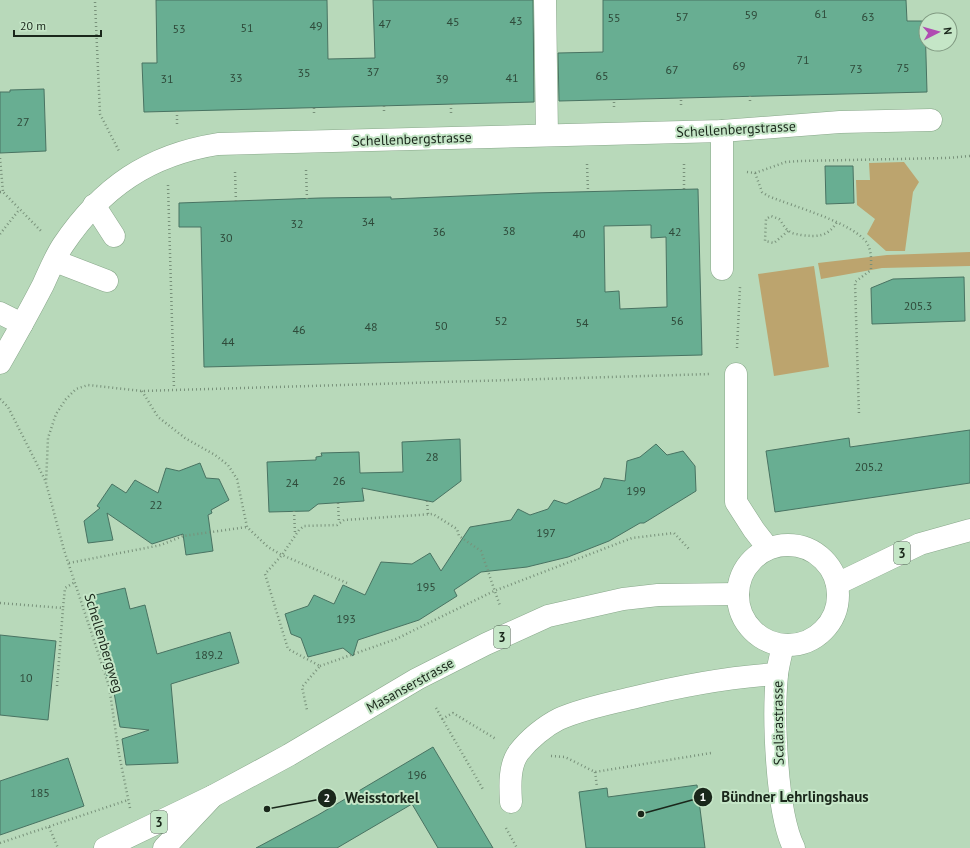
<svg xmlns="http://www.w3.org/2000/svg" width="970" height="848" viewBox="0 0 970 848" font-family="'PT Sans',sans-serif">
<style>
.green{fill:#bca46e}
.building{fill:#68ae92;stroke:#497362;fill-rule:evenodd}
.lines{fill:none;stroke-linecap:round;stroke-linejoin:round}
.minor-casing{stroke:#88a78a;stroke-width:23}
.major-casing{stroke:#88a78a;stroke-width:23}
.path{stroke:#78917a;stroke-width:2.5;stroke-dasharray:1 3;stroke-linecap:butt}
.minor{stroke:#fff;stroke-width:22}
.major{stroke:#fff;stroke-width:22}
.labels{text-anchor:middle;stroke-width:4;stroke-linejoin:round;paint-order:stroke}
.number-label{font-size:12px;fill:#2e4939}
.shield{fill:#c5e6c7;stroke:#4d604f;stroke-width:1}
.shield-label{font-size:13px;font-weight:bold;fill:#1a271b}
.street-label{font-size:14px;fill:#1a271b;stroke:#c5e6c7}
.leader{fill:none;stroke:#1a271b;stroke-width:1.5}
.callout-dot{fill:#1a271b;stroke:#c5e6c7;stroke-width:1.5}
.mark-label{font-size:12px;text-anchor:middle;font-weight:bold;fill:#fff}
.callout-label{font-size:15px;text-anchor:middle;font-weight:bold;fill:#1a271b;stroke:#c5e6c7;stroke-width:4;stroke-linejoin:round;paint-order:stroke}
</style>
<rect width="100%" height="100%" fill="#b8d9ba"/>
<g class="green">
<path d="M904,162L919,182L913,192L905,251H886L867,234L875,219L857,205L856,180H870L869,163Z"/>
<path d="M970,252V266L882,268L821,279L818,263L887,255Z"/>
<path d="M814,266L829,367L774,376L758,274Z"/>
</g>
<g class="building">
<path d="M156,0H327L328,59L375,58L373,0H533L534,102L144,112L142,63H157Z"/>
<path d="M603,0H906L907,21H925L927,92L559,101L558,53L603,52Z"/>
<path d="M44,89L46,151L0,153V92H10V90Z"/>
<path d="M825,166H853L854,203L826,204Z"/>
<path d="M698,189L702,355L204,367L201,227H179V203L320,198L391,197V199L532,193ZM651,225V238L666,237L667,307L620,309L619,291L605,292L604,226Z"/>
<path d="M964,277L965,321L872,324L871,288L893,279Z"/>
<path d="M970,430V483L775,512L766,451L849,438L850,447Z"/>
<path d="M460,439L461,481L433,502L362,488L364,501L318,504L309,511L269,512L267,462L316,460V457L322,456L321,453L359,452L360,473L403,472L402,442Z"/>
<path d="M656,444L667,455L683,451L695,466L696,491L644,523H640L609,541L568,557L527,567L481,572L454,590L457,596L419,620L358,640L353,656L343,648L308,657L301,638L291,634L285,614L308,606L314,595L334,604L343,585L365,595L381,562L412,564L430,553L441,571L470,527L511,520L518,509L530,515L548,509L554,500L566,504L600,488L604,478L625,481L627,461L640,457Z"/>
<path d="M200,463L206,478L219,479L229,500L211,510L212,513L208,515L213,551L186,555L183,534L152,544L107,513L113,540L88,543L84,521L100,508L97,506L112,484L126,493L135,480L158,493L166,468L179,471Z"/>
<path d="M125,588L130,609L145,605L157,654L230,632L239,663L171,684L178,763L126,765L122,739L149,730L120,727L111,675L107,676L87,597Z"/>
<path d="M0,635L56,641L48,720L0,715Z"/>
<path d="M433,747L493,848H438L412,804L337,848H256L318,815Z"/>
<path d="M68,758L84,806L0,835V781Z"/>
<path d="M697,785L705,848H586L579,792L607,788L608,797Z"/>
</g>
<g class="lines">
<g class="minor-casing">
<g id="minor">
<path d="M545,0L547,135"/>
<path d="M722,131V269"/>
<path d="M94,205L114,236"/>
<path d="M55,261L107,281"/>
<path d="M0,313L22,324"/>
<path d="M0,363C15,337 29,312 43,285C49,272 55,257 63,245C102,187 149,155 218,144L722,131L840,122L931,120"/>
<path d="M736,374V502L754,530L768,548"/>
<path d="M783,645C781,655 778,665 777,675C773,716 776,812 794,848"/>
<path d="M511,802C510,786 509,765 519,752C529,739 545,726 559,719C581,709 610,703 632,698C680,686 728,677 777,674"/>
<path d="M164,848L213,796"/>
</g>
</g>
<g class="major-casing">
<g id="major">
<circle cx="788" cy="595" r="50"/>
<path d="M837,584L920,544L970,530"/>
<path d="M105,848L213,796L289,755L417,679L486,644L548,616L623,599L658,595L738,594"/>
</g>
</g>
<g class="path">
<path d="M95,2L100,114L120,153"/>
<path d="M750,96V104"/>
<path d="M681,105V98"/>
<path d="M384,106V113"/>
<path d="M614,107V99"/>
<path d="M314,108V116"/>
<path d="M177,111V126"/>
<path d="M451,113V103"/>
<path d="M0,158L3,192"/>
<path d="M587,164L588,191"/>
<path d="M306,170L307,199"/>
<path d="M235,172L236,202"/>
<path d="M747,172L755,173L762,192L768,196C792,206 854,223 867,243C872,252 871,260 871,270L855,282L859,415"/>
<path d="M755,173L786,162L799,161L947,158L970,156"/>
<path d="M168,185L174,389"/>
<path d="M684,189V162"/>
<path d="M0,192H3L42,232"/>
<path d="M788,231L774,243L765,241L766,219L771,216L779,219C782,222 785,229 789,231C792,234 797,234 801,235C817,237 828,237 837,222"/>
<path d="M0,234L19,210"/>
<path d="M737,348L740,287"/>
<path d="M142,391L158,417L185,438L215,455L228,465L237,479L247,527L268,547L282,555L265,574L288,649L320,666L302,687L307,710"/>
<path d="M0,399L8,407L46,482"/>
<path d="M427,501L428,514"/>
<path d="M338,503L339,523"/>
<path d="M294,511L295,533"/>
<path d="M69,563L161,545L183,536L247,527"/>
<path d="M347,583L282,555L299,530L304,526L337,525L344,520L433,514L457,529L459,536L481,551L500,606"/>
<path d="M0,603L63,608L65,588L75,582"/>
<path d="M320,666L396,639L494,591L632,538L674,533L689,549"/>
<path d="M57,686L63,608"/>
<path d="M436,708L484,791"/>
<path d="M442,719L453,713L496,739"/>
<path d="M551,756L565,757L595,772L711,753"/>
<path d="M595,772L597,787"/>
<path d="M130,808L119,754L109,686L64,550L46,483L48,438L56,414L66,399L76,389L88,385L142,391L711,374"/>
<path d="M49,827L58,848"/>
<path d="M506,828L517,848"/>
<path d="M0,843L128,800"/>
</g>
<use href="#minor" class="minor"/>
<use href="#major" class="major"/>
</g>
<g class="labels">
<g class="number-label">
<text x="821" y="18">61</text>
<text x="751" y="19">59</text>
<text x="682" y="21">57</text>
<text x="868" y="21">63</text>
<text x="614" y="22">55</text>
<text x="516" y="25">43</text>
<text x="453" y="26">45</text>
<text x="385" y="28">47</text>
<text x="316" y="30">49</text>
<text x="247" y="32">51</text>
<text x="179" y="33">53</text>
<text x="803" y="64">71</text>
<text x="739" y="70">69</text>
<text x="903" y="72">75</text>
<text x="856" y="73">73</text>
<text x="672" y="74">67</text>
<text x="373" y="76">37</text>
<text x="304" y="77">35</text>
<text x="602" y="80">65</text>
<text x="236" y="82">33</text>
<text x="512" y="82">41</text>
<text x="167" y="83">31</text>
<text x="442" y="83">39</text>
<text x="23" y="126">27</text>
<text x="368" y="226">34</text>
<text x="297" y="228">32</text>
<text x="509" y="235">38</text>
<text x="439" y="236">36</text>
<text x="675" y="236">42</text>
<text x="579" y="238">40</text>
<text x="226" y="242">30</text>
<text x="918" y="310">205.3</text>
<text x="501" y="325">52</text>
<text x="677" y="325">56</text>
<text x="582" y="327">54</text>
<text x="441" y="330">50</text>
<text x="371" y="331">48</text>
<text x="299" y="334">46</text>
<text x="228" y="346">44</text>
<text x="432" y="461">28</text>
<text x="869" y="471">205.2</text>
<text x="339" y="485">26</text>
<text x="292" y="487">24</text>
<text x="636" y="495">199</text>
<text x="156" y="509">22</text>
<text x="546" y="537">197</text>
<text x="426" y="591">195</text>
<text x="346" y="623">193</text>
<text x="209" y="659">189.2</text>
<text x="26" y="682">10</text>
<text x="417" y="779">196</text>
<text x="40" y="797">185</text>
</g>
<g class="shield">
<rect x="894" y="542" width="16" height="22" rx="3"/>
<rect x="494" y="626" width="16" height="22" rx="3"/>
<rect x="151" y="811" width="16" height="22" rx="3"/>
</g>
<g class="shield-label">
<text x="902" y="558">3</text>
<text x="502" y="642">3</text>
<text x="159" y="827">3</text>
</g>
<g class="street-label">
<text transform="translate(736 129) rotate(-3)" y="5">Schellenbergstrasse</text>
<text transform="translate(412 139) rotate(-2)" y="5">Schellenbergstrasse</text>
<text transform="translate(104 643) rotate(73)" y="5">Schellenbergweg</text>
<text transform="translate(410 685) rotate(-29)" y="5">Masanserstrasse</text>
<text transform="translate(778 723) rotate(-91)" y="5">Scalärastrasse</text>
</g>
</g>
<path class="leader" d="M641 814L703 797M267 809L327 798"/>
<g class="callout-dot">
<circle cx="641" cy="814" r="4"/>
<circle cx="267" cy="809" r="4"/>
<circle cx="703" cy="797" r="10"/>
<circle cx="327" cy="798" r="10"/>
</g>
<g class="mark-label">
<text x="703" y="801">1</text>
<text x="327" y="802">2</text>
</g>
<g class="callout-label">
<text x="795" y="802">Bündner Lehrlingshaus</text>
<text x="382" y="803">Weisstorkel</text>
</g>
<g transform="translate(938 32) rotate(84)"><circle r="19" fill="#c5e6c7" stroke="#819a82"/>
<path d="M0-3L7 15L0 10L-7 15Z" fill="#b04cb2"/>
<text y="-6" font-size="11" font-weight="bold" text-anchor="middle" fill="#1a271b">N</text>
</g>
<path d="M14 30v6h87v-6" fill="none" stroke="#1a271b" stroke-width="2"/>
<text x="20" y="30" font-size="12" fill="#1a271b" stroke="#c5e6c7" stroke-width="3" paint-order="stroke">20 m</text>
</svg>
